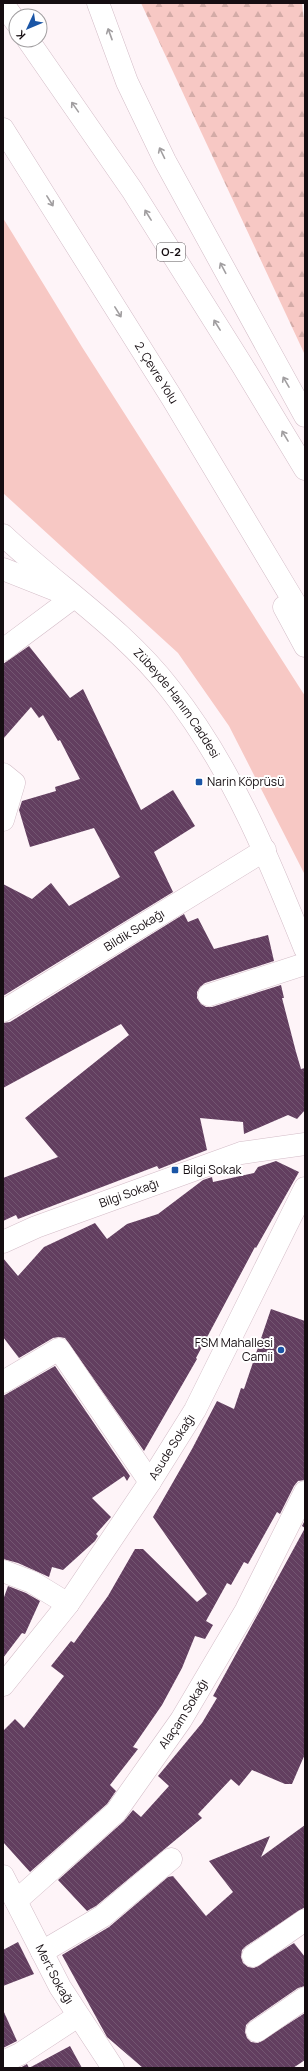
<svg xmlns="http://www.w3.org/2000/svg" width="308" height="2071" viewBox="0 0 308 2071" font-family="Manrope,sans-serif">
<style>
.green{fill:#f7c8c4}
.forest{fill:url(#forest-firs)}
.building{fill:url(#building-back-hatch)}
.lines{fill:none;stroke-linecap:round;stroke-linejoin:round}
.minor-casing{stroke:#d3bcc7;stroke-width:23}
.major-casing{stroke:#d3bcc7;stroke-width:23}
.highway-casing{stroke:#d3bcc7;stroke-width:23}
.minor{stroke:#fff;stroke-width:22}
.major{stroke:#fff;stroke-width:22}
.highway{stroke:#fff;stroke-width:22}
.oneway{stroke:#a19ea0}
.poi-dot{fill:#1a55a6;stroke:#fff;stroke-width:1.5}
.labels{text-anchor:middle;stroke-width:4;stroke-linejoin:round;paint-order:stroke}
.shield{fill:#fff;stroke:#5b5658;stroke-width:1}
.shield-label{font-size:11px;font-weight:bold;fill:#150d11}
.street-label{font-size:12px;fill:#150d11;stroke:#fff}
.poi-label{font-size:12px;fill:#150d11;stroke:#fff;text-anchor:start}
</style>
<defs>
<pattern id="forest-firs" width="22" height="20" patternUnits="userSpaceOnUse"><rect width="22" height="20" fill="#f7c8c4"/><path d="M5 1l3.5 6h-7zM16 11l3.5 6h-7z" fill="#d3aba7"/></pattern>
<pattern id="building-back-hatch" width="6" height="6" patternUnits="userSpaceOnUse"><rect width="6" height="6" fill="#623e5f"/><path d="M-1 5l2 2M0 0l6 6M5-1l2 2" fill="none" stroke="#735671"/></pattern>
</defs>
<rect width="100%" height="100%" fill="#fef4f8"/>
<path class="green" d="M3,218L82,347L305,696V875L229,726L178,653L3,493Z"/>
<path class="forest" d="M141,3H302L305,30V355Z"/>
<g class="building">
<path d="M29,646L70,698L83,689L141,810L173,790L195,826L154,852L173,892L3,996V884L32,899L51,883L69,906L120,877L94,828L30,847L19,810L22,801L56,791L55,787L80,779L60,740L58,741L43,715L39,718L31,707L3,739V664Z"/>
<path d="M184,914L188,922L198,918L214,949L268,935L274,961L205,983L200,987L197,992V998L201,1004L206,1007H212L281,985L284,998H282L296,1052L301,1069L305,1068V1110L297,1119L288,1115L244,1134L243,1122L200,1118L207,1150L159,1169L157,1166L18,1219L16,1215L3,1221V1178L58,1157L25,1118L129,1035L121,1024L3,1088V1023L10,1022Z"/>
<path d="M276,1161L299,1172L256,1248L255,1247L196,1358L197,1359L144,1451L65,1338L59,1337L53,1338L19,1358L3,1337V1258L18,1276L44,1247L95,1223L107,1239L127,1224L158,1214L203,1180L212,1177L213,1182L254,1173L258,1167Z"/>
<path d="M271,1309L305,1321V1480L298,1481L294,1486L280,1514L277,1512L248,1564L244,1562L231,1585L227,1583L206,1621L213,1625L205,1639L195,1636L182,1668L162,1705L133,1747L138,1749L110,1785L116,1791L107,1804L30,1872L3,1842V1731L15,1719L24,1728L64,1676L51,1666L71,1641L74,1643L108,1596L135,1549H143L197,1602L207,1594L153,1517L192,1449L217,1401L234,1409L241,1388L244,1389Z"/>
<path d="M55,1366L130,1476L127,1481L124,1476L92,1498L111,1517L96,1534L98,1536L95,1541L63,1570L52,1567L49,1577L18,1563L3,1559V1396Z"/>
<path d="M305,1520V1754L292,1784H285L252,1770L239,1786L231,1779L198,1814L202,1818L96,1906L87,1911L58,1880L124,1821L133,1810L141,1817L169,1786L158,1776L202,1723L217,1698L213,1696L305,1528L302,1526Z"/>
<path d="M8,1586L26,1593L40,1601L25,1634L22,1633L3,1658V1600Z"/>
<path d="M305,1825V1907L246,1946L242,1950L241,1957L243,1963L248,1967L254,1968L294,1943L305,1957V1986L298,1988L250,2021L246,2025L245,2032L247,2038L251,2042L258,2043L305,2013V2060L293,2068H143L107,2037L62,1955L109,1927L168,1877L173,1876L206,1916L233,1892L209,1861L270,1836L261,1857Z"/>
<path d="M18,1942L34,1974L3,1986V1950Z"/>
<path d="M3,2010L17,2041L3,2048Z"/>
<path d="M70,2046L82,2068H20L27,2064L29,2068Z"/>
</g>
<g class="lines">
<g class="minor-casing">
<g id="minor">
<path d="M3,569L71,596"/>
<path d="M3,650L74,597"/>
<path d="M3,774L14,783L3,820"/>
<path d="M209,995L305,964"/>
<path id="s1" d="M3,1011L265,850"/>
<path id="s2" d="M3,1242L36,1227L241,1153L305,1144"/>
<path d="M3,1382L59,1349L150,1482"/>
<path d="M3,1571L32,1582L68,1604"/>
<path id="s3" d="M3,1685L68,1604L150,1482L195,1410L305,1188"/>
<path id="s4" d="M3,1876L60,1987L113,2068"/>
<path id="s5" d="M16,1901L116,1812L181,1720L246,1610L305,1492"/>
<path d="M42,1952L103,1916L171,1859"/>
<path d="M253,1956L305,1920"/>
<path d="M257,2031L305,1998"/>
<path d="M3,2062L20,2054L78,2016"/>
</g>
</g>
<g class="major-casing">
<g id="major">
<path id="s6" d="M3,535C58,587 124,629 170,689C231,766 269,859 305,949"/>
</g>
</g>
<g class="highway-casing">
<g id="highway">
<path d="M98,3L127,82L165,161L305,416"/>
<path d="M3,4L16,22"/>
<path d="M28,40L132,190L242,365L305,469"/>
<path id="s7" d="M3,129L172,398L305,620"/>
<path d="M284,607L305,646"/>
</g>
</g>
<use href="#minor" class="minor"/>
<use href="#major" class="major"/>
<use href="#highway" class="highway"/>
</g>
<defs><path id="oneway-shaft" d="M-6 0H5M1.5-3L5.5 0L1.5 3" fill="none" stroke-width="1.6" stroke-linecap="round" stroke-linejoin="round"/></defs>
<g class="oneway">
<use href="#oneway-shaft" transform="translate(110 34) rotate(-110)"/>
<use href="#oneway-shaft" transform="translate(75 107) rotate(-125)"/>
<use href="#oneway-shaft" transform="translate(162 153) rotate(-116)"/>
<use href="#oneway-shaft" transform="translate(50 201) rotate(58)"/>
<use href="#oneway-shaft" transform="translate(148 215) rotate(-122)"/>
<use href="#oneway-shaft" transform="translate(223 268) rotate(-118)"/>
<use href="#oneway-shaft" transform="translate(118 312) rotate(58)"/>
<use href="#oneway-shaft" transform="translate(217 325) rotate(-122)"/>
<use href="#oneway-shaft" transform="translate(286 382) rotate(-120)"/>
<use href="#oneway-shaft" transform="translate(285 436) rotate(-121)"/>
</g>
<g class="poi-dot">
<rect x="195" y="778" width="8" height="8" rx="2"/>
<rect x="171" y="1166" width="8" height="8" rx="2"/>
<circle cx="281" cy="1350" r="4"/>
</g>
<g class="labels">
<rect class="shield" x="157" y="243" width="28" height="18" rx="3"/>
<g class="shield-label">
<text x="171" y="256">O-2</text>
</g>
<g class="street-label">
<text dy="4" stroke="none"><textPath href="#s7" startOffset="288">2. Çevre Yolu</textPath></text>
<text dy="4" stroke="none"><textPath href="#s6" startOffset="243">Zübeyde Hanım Caddesi</textPath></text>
<text dy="4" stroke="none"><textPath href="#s1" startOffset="154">Bildik Sokağı</textPath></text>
<text dy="4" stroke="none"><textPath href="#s2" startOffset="135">Bilgi Sokağı</textPath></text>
<text dy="4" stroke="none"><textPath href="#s3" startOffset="292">Asude Sokağı</textPath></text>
<text dy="4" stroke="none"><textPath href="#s5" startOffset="253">Alaçam Sokağı</textPath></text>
<text dy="4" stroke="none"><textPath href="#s4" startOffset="111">Mert Sokağı</textPath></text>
</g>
<g class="poi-label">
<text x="207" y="786">Narin Köprüsü</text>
<text x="183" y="1174">Bilgi Sokak</text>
<text x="273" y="1347" text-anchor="end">FSM Mahallesi<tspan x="273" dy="14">Camii</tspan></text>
</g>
</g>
<rect width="308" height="2071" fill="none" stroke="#150d11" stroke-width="8"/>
<g transform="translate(28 28) rotate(226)"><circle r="19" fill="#ffffff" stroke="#a19ea0"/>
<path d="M0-3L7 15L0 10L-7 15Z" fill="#1a55a6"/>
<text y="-6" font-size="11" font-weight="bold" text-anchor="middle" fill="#150d11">K</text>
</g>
</svg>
